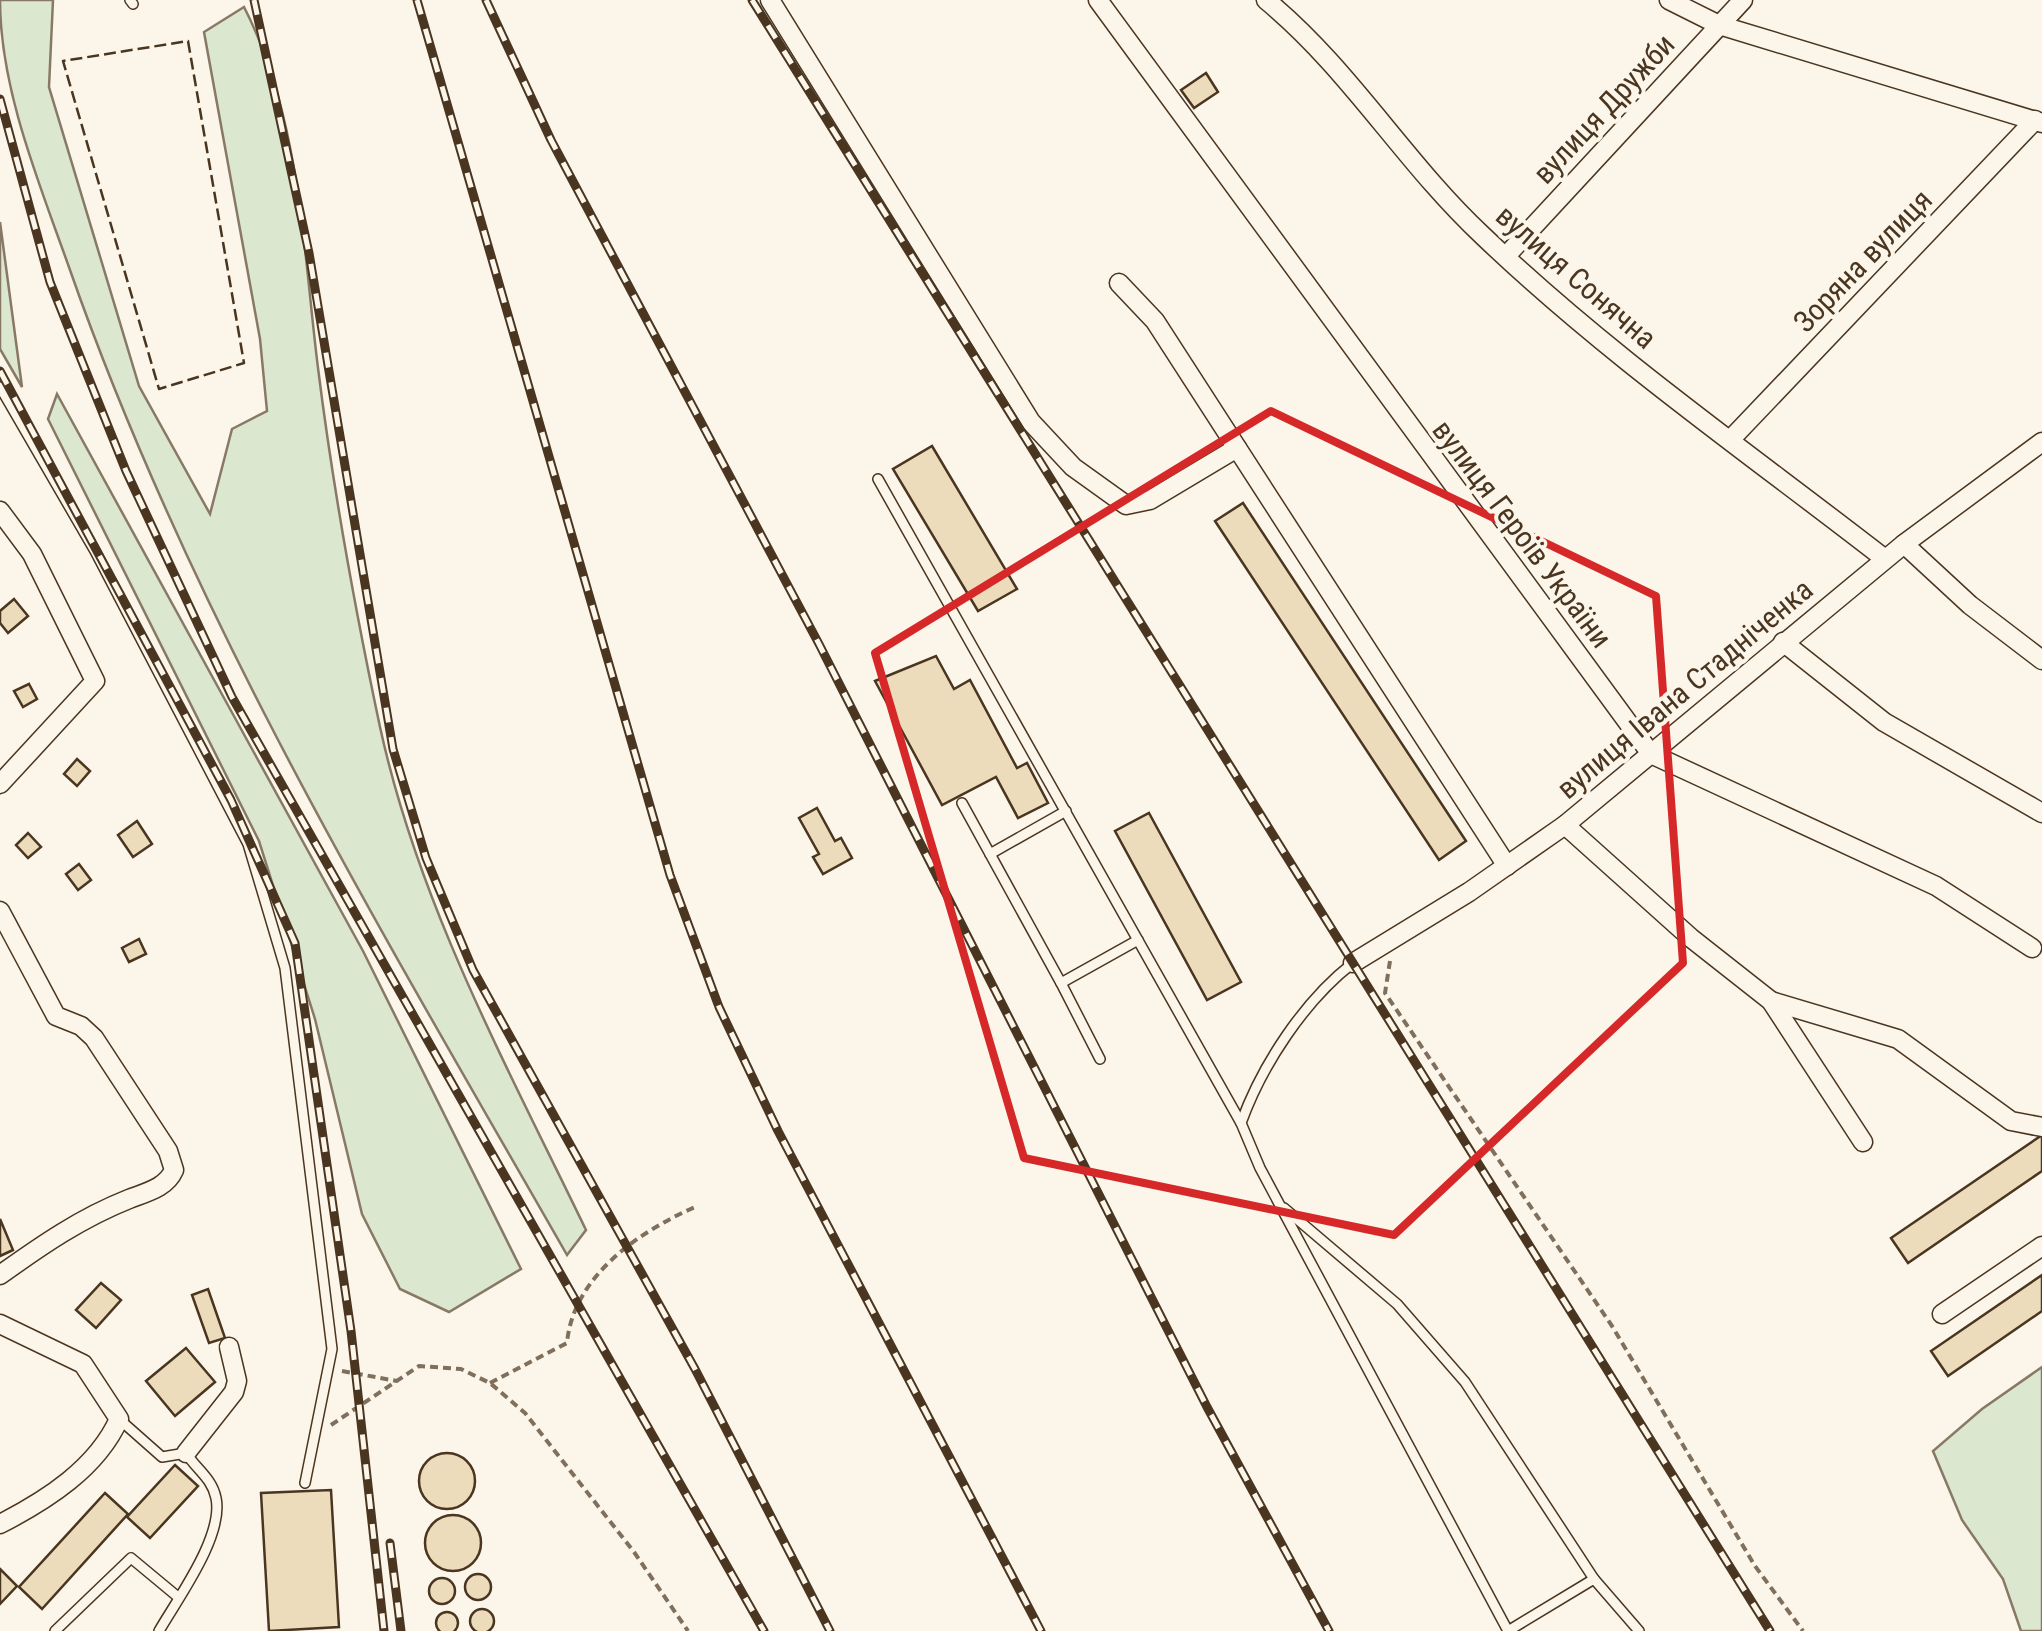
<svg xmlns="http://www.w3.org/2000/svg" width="2042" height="1631" viewBox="0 0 2042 1631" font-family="'Roboto Condensed',sans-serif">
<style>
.green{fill:#dce7d0;stroke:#887966;stroke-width:2.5}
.building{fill:#ecdcbc;stroke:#4a3520;stroke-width:2.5}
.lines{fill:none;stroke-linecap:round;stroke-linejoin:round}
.lane-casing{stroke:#4a3520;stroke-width:12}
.street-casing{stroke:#4a3520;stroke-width:21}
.path{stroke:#7f6f5c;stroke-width:4;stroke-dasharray:8 5;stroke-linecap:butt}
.lane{stroke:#fbf6e9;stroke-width:9}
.street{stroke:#fbf6e9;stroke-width:18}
.rail-casing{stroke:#4a3520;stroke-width:9}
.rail{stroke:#fbf6e9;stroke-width:5;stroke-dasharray:15;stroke-linecap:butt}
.fence{stroke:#4a3520;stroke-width:2.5;stroke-dasharray:12 5;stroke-linecap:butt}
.marked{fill:none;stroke:#d62828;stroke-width:8;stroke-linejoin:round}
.labels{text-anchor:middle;stroke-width:8;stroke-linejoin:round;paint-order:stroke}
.street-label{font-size:30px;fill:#4a3520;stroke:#fbf6e9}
</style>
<rect width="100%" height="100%" fill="#fbf6e9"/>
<g class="green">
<path d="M0,0H53L49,87L139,386L210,514L232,429L267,411L260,339L204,32L244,7C300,116 303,248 318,368C333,488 355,609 380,727C419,906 507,1066 586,1230L567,1255C384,935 192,619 70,270C40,185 0,90 0,0Z"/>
<path d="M0,222L22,387L0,349Z"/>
<path d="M57,394L363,951L521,1269L449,1312L400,1289L362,1214L315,1019L259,841L48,419Z"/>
<path d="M2042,1367V1631H2021L2003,1579L1962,1520L1933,1451L1982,1409Z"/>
</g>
<g class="building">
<path d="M1206,73L1218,92L1194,108L1181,90Z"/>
<path d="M932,446L1017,589L978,611L893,469Z"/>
<path d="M1243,503L1466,841L1439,860L1215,521Z"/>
<path d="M14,599L28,616L8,633L0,623V611Z"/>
<path d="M936,656L954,689L970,680L1017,768L1027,763L1048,803L1018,818L996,777L942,805L875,681Z"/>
<path d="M29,684L37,699L23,707L14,691Z"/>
<path d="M77,759L90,771L77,786L64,774Z"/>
<path d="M817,808L835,841L841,838L852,858L823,874L813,857L819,854L799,818Z"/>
<path d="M1149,813L1241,982L1207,1000L1115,831Z"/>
<path d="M137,821L152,844L133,857L118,835Z"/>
<path d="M28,833L41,847L28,858L16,845Z"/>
<path d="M79,864L91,880L78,890L66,874Z"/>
<path d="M139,939L146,954L129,962L122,948Z"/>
<path d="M2042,1135V1171L1908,1263L1891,1238Z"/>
<path d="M0,1219L13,1250L0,1256Z"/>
<path d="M2042,1275V1311L1948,1376L1931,1351Z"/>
<path d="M101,1283L121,1300L96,1328L76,1310Z"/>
<path d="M208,1289L225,1338L209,1343L192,1295Z"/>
<path d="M186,1348L215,1382L175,1416L146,1381Z"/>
<circle cx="447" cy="1481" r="28"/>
<path d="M175,1465L198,1486L150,1538L127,1517Z"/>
<path d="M331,1490L339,1627L269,1631L261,1493Z"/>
<path d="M105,1493L128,1514L42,1609L19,1587Z"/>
<circle cx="453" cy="1543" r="28"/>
<path d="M0,1569L17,1586L0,1604Z"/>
<circle cx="478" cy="1587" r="13"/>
<circle cx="442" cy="1591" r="13"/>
<circle cx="482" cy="1621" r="12"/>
<circle cx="447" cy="1623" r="11"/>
</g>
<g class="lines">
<g class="lane-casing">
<g id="lane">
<path d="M130,0L133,4"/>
<path d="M0,387L95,551L248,844L285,968L332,1349L305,1483"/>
<path d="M878,479L1241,1123"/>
<path d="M962,803L1061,983"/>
<path d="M990,854L1066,811"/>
<path d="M1353,963C1304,1001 1262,1065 1241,1123L1260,1168L1508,1631L1594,1579L1639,1631"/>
<path d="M1100,1059L1061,983L1138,940"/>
<path d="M1284,1208L1397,1304L1465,1382L1594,1579"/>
<path d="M119,1419L162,1457L186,1453C196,1469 212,1478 216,1498C224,1536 178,1598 159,1631"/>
<path d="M55,1631L131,1558L178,1597"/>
</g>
</g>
<g class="street-casing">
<g id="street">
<path d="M770,0L1031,422L1073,467L1126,505L1150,500L1237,448"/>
<path d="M1098,0L1651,754L1936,886L2032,948"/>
<path d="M1266,0C1349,68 1404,162 1482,235C1606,354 1750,454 1885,559"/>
<path d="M1669,0L1719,25L2042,123"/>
<path d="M1506,256L1743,0"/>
<path d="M1119,283L1155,321L1507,866"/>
<path d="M1731,439L2035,120"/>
<path d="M0,511L32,554L95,681L0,784"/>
<path d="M1904,544L1970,605L2042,660"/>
<path d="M1783,642L1884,722L2042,813"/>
<path d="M1565,825L1691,938L1771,1001L1863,1142"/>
<path d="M0,911L56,1016L81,1026L94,1038L168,1151L174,1170C166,1188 147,1192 129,1199C81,1218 42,1245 0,1275"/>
<path d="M1353,963L1469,892L1565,825L1904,544L2042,442"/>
<path d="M1771,1001L1898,1039L2011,1121L2042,1127"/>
<path d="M1942,1314L2042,1246"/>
<path d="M0,1324L83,1364L119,1419C97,1468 47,1500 0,1524"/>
<path d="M186,1453L234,1392L237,1381L229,1347"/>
</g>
</g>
<g class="path">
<path d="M1390,961L1385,993L1612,1326L1755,1566L1803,1631"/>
<path d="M342,1371L397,1381"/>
<path d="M490,1383L567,1343C573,1277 638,1232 695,1207"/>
<path d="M331,1425L419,1366L461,1369L490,1383L525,1413L634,1552L688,1631"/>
</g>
<use href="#lane" class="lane"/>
<use href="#street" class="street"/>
<g class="rail-casing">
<g id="rail">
<path d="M254,0L309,253L393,749L426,858L473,970L695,1369L830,1631"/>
<path d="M417,0L670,875L719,1007L778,1131L1041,1631"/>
<path d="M486,0L551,140L819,644L1207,1407L1329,1631"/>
<path d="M752,0L1770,1631"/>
<path d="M0,99L50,282L126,471L232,697L764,1631"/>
<path d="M0,371L231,800L295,943L351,1331L384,1631"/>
<path d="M390,1543L401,1631"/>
</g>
</g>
<use href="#rail" class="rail"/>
<path class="fence" d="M188,41L244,363L159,389L63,61Z"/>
</g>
<path class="marked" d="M1271,411L1656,596L1683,963L1394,1235L1024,1158L875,653Z"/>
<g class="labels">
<g class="street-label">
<text transform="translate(1604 109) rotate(-47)" y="10">вулиця Дружби</text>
<text transform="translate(1863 261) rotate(-46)" y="10">Зоряна вулиця</text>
<text transform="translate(1576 277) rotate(41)" y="10">вулиця Сонячна</text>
<text transform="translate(1522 534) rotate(53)" y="10">вулиця Героїв України</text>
<text transform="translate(1685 689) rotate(-40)" y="10">вулиця Івана Стадніченка</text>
</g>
</g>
</svg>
